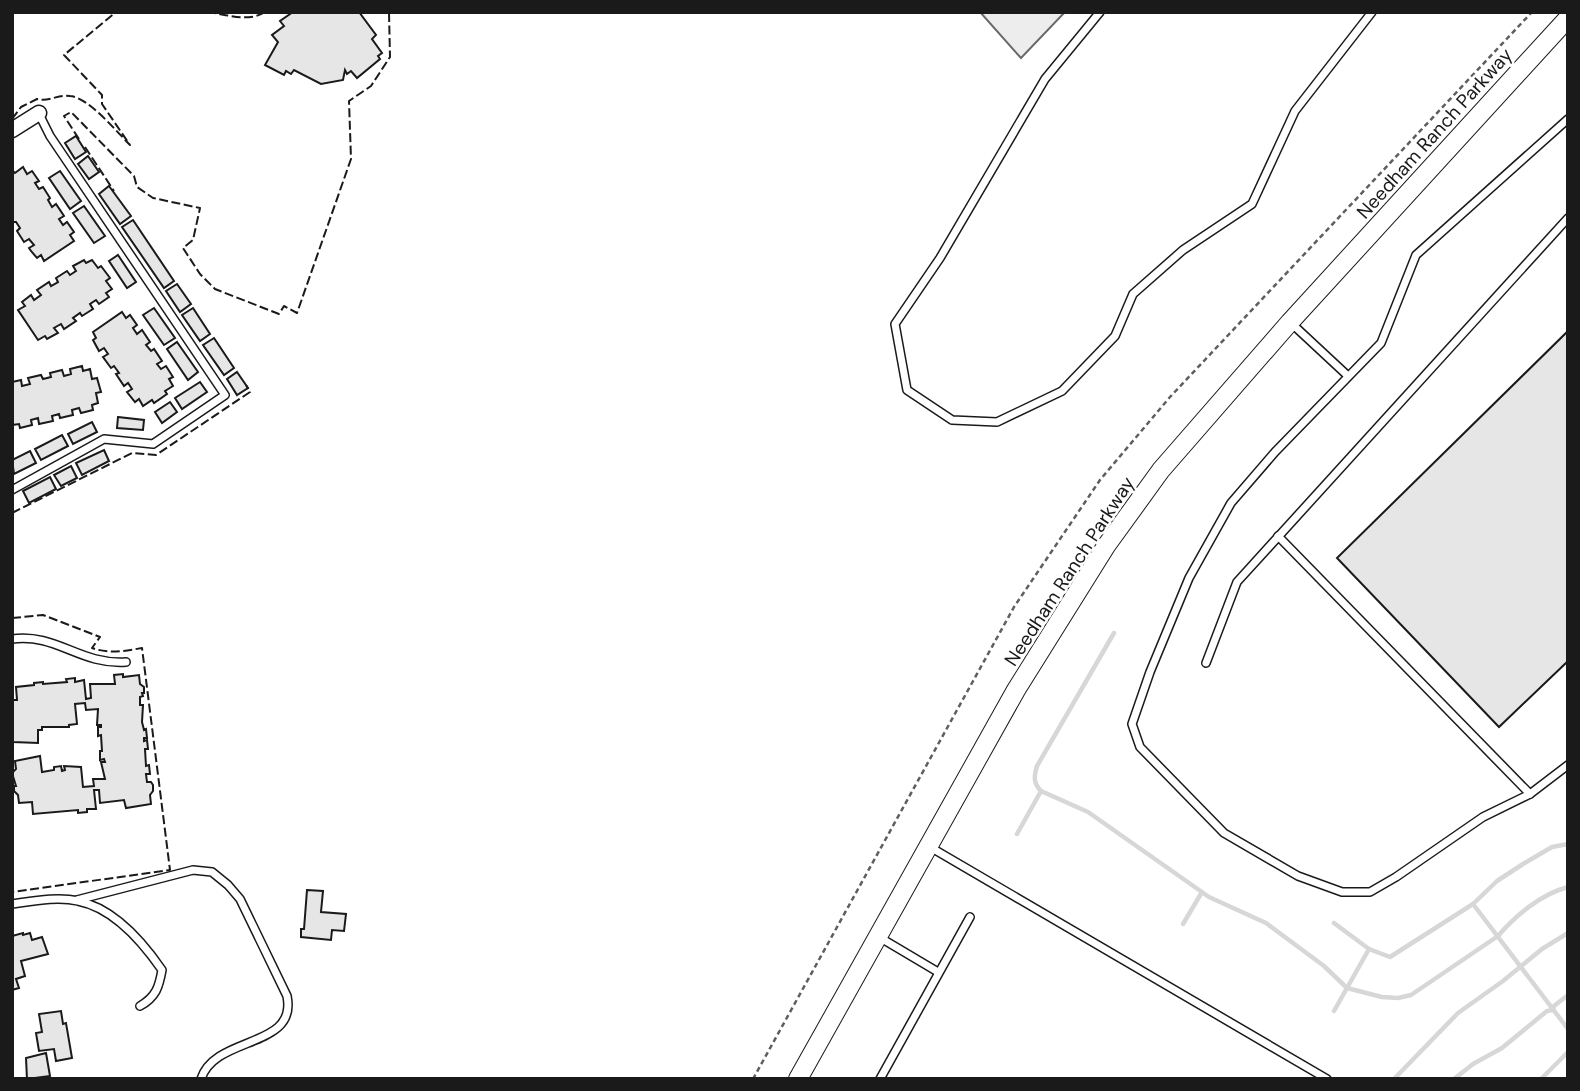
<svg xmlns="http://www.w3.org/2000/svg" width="1580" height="1091" viewBox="0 0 1580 1091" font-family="'DM Sans',sans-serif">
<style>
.built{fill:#ededed;stroke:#6a6a6a;stroke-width:2}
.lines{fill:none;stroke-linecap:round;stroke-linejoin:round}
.stream{stroke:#d7d7d7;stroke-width:4.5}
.building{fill:#e6e6e6;stroke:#1a1a1a;stroke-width:2}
.service-casing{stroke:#1a1a1a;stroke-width:10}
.minor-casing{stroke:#1a1a1a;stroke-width:17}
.tertiary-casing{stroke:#1a1a1a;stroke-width:20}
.path{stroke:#5f5f5f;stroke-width:2.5;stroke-dasharray:5 3.5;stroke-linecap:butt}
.service{stroke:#fff;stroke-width:7}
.minor{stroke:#fff;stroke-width:14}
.tertiary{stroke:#fff;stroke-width:18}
.fence{stroke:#1a1a1a;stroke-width:2;stroke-dasharray:9 3.5;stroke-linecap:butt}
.labels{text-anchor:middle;stroke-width:5;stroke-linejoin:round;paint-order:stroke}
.street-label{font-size:19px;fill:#1a1a1a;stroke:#fff}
</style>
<rect width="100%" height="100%" fill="#fff"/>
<path class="built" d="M980,12H1065L1021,58Z"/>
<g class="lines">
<g class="stream">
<path d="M1114,633L1037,766C1034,776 1033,783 1041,791L1088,812L1209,897L1266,923L1324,966L1347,988L1382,997L1398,998L1411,995L1498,936C1515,916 1541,894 1568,887"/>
<path d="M1017,834L1041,791"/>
<path d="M1473,904L1568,1029"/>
<path d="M1334,923L1369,949L1390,957L1473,904L1497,881L1523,864L1552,847L1568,844"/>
<path d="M1183,924L1202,892"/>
<path d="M1334,1011L1369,949"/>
<path d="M1394,1079L1458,1013L1503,981L1542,949L1568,933"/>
<path d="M1454,1079L1473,1064L1502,1048L1547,1011L1553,1010L1554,1006L1568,995"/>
<path d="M1541,1079L1568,1052"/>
</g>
</g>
<g class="building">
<path d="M293,12H359L376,35L372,39L382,53L378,56L380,59L357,78L351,71L347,74L345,70L343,80L321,84L294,70L291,74L286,71L284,75L265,65L278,42L272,35L284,26L280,21Z"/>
<path d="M76,136L86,152L75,159L65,143Z"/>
<path d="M88,156L99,172L89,179L78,164Z"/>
<path d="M23,167L27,174L32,171L39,181L35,183L39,189L43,187L50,198L48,200L52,207L56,204L64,216L59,219L63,225L67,222L74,232L70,235L74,241L44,261L41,255L37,258L31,251L29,248L34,245L29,239L24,242L17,231L20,228L16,222H12V170L15,173Z"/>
<path d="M60,171L81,201L70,209L49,178Z"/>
<path d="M109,186L131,216L120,224L99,194Z"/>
<path d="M84,206L105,236L94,243L73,213Z"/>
<path d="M133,220L174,281L164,288L122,227Z"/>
<path d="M118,255L136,282L127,288L109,261Z"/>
<path d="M84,260L86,263L92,260L98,268L101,266L110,278L106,281L112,289L106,293L109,297L99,304L96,300L90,304L93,309L82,316L80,313L73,318L76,321L64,329L61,324L54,328L58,333L47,339L45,336L38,340L18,310L25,306L22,302L31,295L34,300L41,295L37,290L49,282L51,286L58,282L56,278L67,271L70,275L76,271L73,266Z"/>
<path d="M177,284L191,304L180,312L166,291Z"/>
<path d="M154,308L175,338L164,345L143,315Z"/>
<path d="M193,308L210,334L200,341L182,315Z"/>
<path d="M122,312L126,318L130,315L137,325L133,328L137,334L142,330L150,342L146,345L151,351L154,349L162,361L157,364L161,369L166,366L173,377L169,379L173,386L165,391L167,394L154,403L152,400L143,406L139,399L135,402L127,392L132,389L128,383L124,386L116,374L119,373L114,366L111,368L103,357L108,354L104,348L99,351L93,340L96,338L93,332Z"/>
<path d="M1568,331V661L1499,727L1337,558Z"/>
<path d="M214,338L234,368L224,375L203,345Z"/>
<path d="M177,342L198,372L188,380L167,349Z"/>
<path d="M82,366L83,371L90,369L92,379L97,378L101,392L96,393L98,403L92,405L93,410L81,413L79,408L72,410L73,415L60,418L59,414L52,416L53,421L39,424L38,418L31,420L32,425L20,428L19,424L12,425V382L21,380L22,386L30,384L28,378L41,375L43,379L51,377L50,373L62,370L64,376L71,374L70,369Z"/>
<path d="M237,372L248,388L237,395L227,379Z"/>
<path d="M200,382L207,392L182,409L175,398Z"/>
<path d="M170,402L177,412L162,423L155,412Z"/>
<path d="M118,417L144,420L143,430L117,428Z"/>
<path d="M92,422L97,432L73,444L68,434Z"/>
<path d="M62,435L68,446L41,460L35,449Z"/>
<path d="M104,450L109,461L82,475L76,463Z"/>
<path d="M30,451L36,463L14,474L12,460Z"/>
<path d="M71,466L77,478L61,486L54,475Z"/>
<path d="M50,477L56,489L29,503L23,491Z"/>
<path d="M123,674V677L139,675L140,684L144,687V693H142L143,696L140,697V705H143L142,722L144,730L146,729L147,738H144V741L147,740L148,749H145L146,766L149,765L150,774H146L147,782H151L153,785V791L150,795L151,804L126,808L124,800L100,803L99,790H94L96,809H87V812L78,813V810L33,814L32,802L19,803L18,795L14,791V786H16L12,773L16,769L15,761L40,756L42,772L54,770V767L61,766L62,771L65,770L64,766L81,767L83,787L94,786L93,779H105L101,762H105L104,759L100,760V751H102L101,735L98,736V727H101V725H97L98,709L86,710L85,703L75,704L77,724L69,725V727H42V730H38V743L13,742L12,700H17L16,687L34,685V683L43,682V684L67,682L66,679L75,678V682L84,680L86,699L91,698L90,684H115L114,675Z"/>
<path d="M307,890L323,891L321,912L346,914L344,931L332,930L331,940L301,937V929H304Z"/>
<path d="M23,933V935L30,933L32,940L42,937L48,954L21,961L25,976L16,979L19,988L12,990V936Z"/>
<path d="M61,1011L63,1024L66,1023L72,1058L56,1061L54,1049L39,1051L36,1033L42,1032L39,1014Z"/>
<path d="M46,1053L50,1076L27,1079L26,1058Z"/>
</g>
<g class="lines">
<g class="service-casing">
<g id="service">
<path d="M1100,12L1045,79L940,258L895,324L907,390L952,420L997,422L1062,391L1115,336L1133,294L1183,250L1252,204L1295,111L1372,12"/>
<path d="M1568,119L1416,255L1381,343L1275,452L1231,503L1189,578L1150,672L1132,724L1140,747L1224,833L1298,876L1342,892H1370L1396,877L1483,817L1530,794L1568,765"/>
<path d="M1290,322L1348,376"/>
<path d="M12,490L104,439L153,444L225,395L50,136L39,114"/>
<path d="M1278,536L1530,794"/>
<path d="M12,639C57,633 79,665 126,662"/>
<path d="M1206,663L1237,582L1568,218"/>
<path d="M930,847L1327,1079"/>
<path d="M77,900L193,870L212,872L228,885L240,899L287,996C298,1049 215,1035 201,1079"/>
<path d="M12,904C33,901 58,896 78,901C114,908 142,941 162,970C159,987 156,997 140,1006"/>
<path d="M879,937L938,972"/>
<path d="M880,1079L970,917"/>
</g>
</g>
<g class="minor-casing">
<path id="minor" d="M12,130L39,113"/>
</g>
<g class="tertiary-casing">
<path id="tertiary" d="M798,1079L1016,690L1106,546L1161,470L1290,322L1568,18"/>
</g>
<path class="path" d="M753,1079L1014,607L1100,480L1170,397L1532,12"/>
<use href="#service" class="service"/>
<use href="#minor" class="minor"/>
<use href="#tertiary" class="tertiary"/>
<g class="fence">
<path d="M207,12C226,14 248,23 265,12"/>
<path d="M12,119L21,107L37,99C50,102 58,94 70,96C88,97 116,131 130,145L102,104V95L64,55L116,12"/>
<path d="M79,139L64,116L71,112L134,176L137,187L153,198L200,208L193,240L183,248L200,274L215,289L279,314L284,306L297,313L351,159L349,101L371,86L390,57L389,12"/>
<path d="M85,147L114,191"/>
<path d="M12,513L132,453L156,455L250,392L246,385"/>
<path d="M12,618L43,615L100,637L92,648C109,654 125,651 142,648L170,870L12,892"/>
</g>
</g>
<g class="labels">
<g class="street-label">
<text transform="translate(1434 133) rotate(-48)" y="7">Needham Ranch Parkway</text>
<text transform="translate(1069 571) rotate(-57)" y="7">Needham Ranch Parkway</text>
</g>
</g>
<rect width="1580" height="1091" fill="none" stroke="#1a1a1a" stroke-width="28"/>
</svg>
